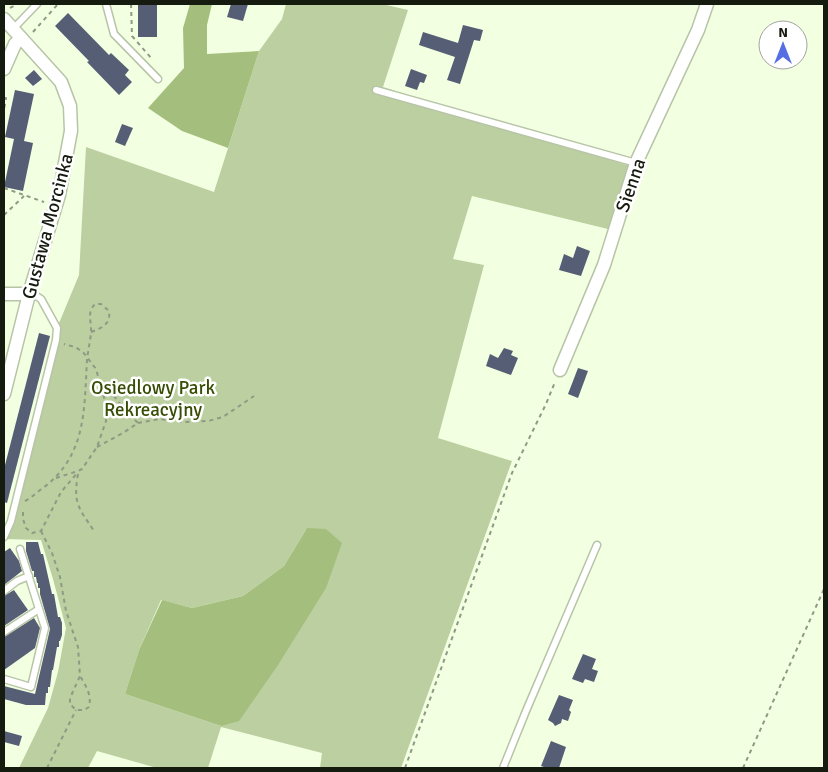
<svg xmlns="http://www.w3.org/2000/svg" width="828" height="772" viewBox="0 0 828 772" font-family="Signika,sans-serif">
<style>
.green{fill:#bbcfa0;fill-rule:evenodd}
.forest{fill:#a4be7e}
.building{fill:#565e76}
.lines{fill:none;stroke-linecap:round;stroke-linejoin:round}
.service-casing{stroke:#b8c4a8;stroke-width:9}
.minor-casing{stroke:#b8c4a8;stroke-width:15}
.path{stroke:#909984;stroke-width:2;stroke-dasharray:4 4;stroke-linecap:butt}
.service{stroke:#fff;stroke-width:6}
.minor{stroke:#fff;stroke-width:12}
.labels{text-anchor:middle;stroke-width:5;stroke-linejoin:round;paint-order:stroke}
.street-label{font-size:19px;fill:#161b10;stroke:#fff}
.park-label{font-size:19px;fill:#374d04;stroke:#fff}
</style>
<rect width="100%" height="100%" fill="#f2ffe1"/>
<path class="green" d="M286,4H382L408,10L383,87L630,166L608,229L472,196L453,259L484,265L438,438L512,461L401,768H320L322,753L221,727L208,768H157L97,751L88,768H19L48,708L58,672L66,628L53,579L41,540L4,539L57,328L79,275L86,147L214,192L259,51L282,19ZM307,528L221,726L125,694L139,650L161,600L192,608L243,596L284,566Z"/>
<g class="forest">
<path d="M190,4H212L207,25V54L259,51L228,148L182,131L148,108L184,68L183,28Z"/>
<path d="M307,528L326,529L342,543L326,588L278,665L239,721L221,726L125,694L139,650L162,600L192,608L243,596L284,566Z"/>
</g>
<g class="building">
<rect x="138" y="4" width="19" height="33"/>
<path d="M231,4H248L243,21L227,17Z"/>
<path d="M68,13L109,55L111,53L129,70L125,75L132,82L119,95L87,62L89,61L55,26Z"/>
<path d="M463,25L483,30L480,41L474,40L460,84L447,80L455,57L419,45L423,32L458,43Z"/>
<path d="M411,69L427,75L424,83L420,82L417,90L405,86Z"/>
<path d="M34,70L42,79L33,86L25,78Z"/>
<path d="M15,90L34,94L24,141L33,143L23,191L4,187L14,139L5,137Z"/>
<path d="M122,124L133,128L125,146L115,142Z"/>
<path d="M577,246L590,251L581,276L559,270L564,254L573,258Z"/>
<path d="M39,333L50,336L7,503L4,502V469Z"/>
<path d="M504,348L513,351L511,355L518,358L511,375L486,366L490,354L498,358Z"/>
<path d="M578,368L588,371L578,398L568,394Z"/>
<path d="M26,542H38L41,554H43L52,594H54L58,617H60L62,623V635L60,641H59V647H57L53,670H52L50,687H48V693H46L45,705H26L4,699V686L35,694L50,629L40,594V588H38V583H37L36,577H34V571H32L26,551Z"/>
<path d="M10,548L19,561L22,571L4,585V552Z"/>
<path d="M14,590L28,610L4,626V596Z"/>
<path d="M34,618L40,628L35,648L4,670V637Z"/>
<path d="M583,654L596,659L592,669L598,671L594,682L585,679L583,683L572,679Z"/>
<path d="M559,695L573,700L569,710L571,712L568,721L562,719L561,723L555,726L553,723L548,720Z"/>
<path d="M4,731L22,736L19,746L4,742Z"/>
<path d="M551,741L566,747L559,768H547L541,766Z"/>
</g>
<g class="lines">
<g class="service-casing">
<g id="service">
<path d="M106,4L114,34L158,79"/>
<path d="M13,29L37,4"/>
<path d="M376,90L636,163"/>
<path d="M4,537L11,521L56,340L57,328L41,299L30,292"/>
<path d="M4,591L17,581L29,576"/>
<path d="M4,632L39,609"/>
<path d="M4,679L31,687L45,628L20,549"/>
<path d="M503,768L526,711L597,545"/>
</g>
</g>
<g class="minor-casing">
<g id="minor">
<path d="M4,19L61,82L70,106L71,131L59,195L29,294L4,394"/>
<path d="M4,69L15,44L21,38"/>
<path d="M4,294H29"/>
<path d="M560,370L604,265L636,163L698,30L707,4"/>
</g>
</g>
<g class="path">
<path d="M131,4L132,36L152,59"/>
<path d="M10,8L17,4"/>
<path d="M33,32L58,4"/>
<path d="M4,98H6L4,110"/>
<path d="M4,188L44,202"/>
<path d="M4,215L24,196"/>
<path d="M138,423L159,419L184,422L208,421L223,417L254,396"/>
<path d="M97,447L123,433L138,423L125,410L102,381"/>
<path d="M78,474C73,503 78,507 94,531"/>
<path d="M56,478L78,471L82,469L97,447L106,421L105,401L96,369L83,352L75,347L64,344"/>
<path d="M25,501C31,498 37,492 43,488C87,455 84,409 87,360C88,351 90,342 91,333C92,321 86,314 95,304H101L109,311C111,324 102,328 91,332"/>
<path d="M23,512V519L26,528L32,533L41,531L61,492L78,472"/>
<path d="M41,531L52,553L60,577L66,611L78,647L80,676L70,698V704L76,710H84L89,707C92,695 86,686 80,676"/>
<path d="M47,768L76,710"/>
<path d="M405,768L512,473L546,404L555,382"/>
<path d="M743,768L824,589"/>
</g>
<use href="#service" class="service"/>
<use href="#minor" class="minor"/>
</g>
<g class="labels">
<g class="street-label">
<text transform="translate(630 185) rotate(-71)" y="7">Sienna</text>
<text transform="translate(47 226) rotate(-75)" y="7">Gustawa Morcinka</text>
</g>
<g class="park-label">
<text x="153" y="394">Osiedlowy Park<tspan x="153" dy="22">Rekreacyjny</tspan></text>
</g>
</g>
<rect width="828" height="772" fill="none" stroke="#161b10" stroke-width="10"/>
<g transform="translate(783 45)"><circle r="24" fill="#ffffff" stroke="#a2a49f"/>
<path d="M0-4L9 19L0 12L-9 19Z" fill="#556ee3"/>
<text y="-8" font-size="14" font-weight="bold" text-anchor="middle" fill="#161b10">N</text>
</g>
</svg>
